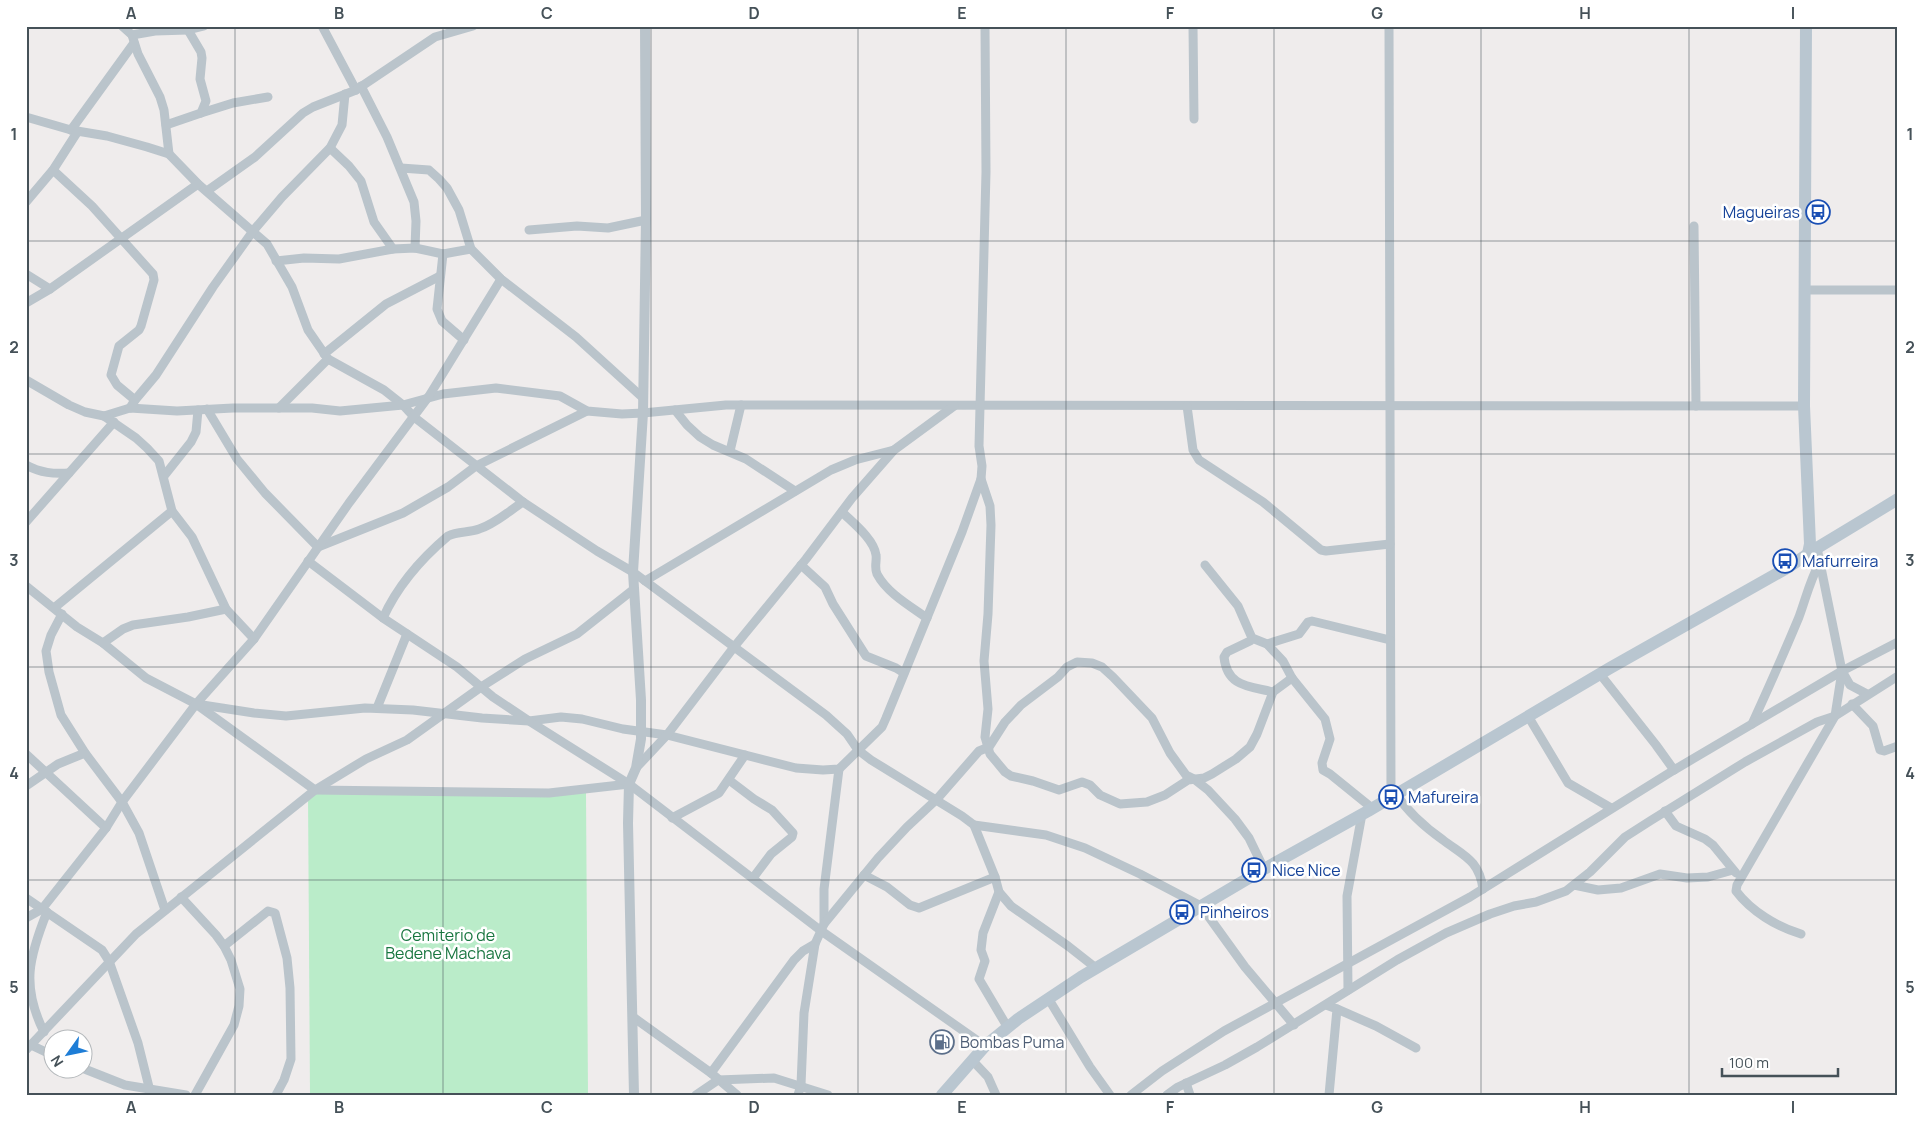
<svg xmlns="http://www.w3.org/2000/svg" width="1924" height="1121" viewBox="0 0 1924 1121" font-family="Manrope,sans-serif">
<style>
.green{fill:#baecc9}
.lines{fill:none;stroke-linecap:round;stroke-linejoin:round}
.minor{stroke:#bac4cb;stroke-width:9}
.tertiary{stroke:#bac4cb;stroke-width:10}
.secondary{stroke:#b9c6d0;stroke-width:12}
.grid{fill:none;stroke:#455158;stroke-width:1;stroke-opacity:0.55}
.labels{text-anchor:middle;stroke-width:5;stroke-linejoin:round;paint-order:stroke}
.transit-label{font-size:16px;fill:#164399;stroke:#fff;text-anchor:start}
.park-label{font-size:16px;fill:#197640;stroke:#fff}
.service-label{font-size:16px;fill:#4e5e75;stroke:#fff;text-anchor:start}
.neatline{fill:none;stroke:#455158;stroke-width:2}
.grid-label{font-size:16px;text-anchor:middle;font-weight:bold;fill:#455158}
</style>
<rect width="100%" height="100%" fill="#efecec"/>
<path class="green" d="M586,793L588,1095H310L308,794Z"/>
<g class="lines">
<g class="minor">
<path d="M122,26L132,35L138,54L160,97L164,110L169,154"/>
<path d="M322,26L356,90"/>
<path d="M1193,26L1194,119"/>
<path d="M1389,26L1391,797"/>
<path d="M132,35L155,31L188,30L204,26"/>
<path d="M361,86L387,137L414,202L416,221L415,248"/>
<path d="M201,113L233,103L268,97"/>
<path d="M26,117L71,130L107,136L147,147L169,154L198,184L267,244L292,287L308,330L328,359L384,390L403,405L414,417L523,502L597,551L633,572L826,715L847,734L858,750L871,760L962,816L974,825L995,877L999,892L1011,906L1068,946L1096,968"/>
<path d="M166,125L201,113L206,101L200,79L202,58L201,52L188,30"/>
<path d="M71,130L134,43"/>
<path d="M330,148L349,166L361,181L374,222L393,249"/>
<path d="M401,168L429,170L439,179L447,188L459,210L471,249L501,279L576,337L642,397"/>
<path d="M53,170L92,206L153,274L154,280L141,326L139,330L119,346L111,375L117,385L135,400"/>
<path d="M207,191L255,157L303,113L313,107L356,90L435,37L473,26"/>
<path d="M26,202L53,170L78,131"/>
<path d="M1694,226L1696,406"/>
<path d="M529,230L577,226L608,228L646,220"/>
<path d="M443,254L437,309L442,321L464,340"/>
<path d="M276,261L304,258L339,259L393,249L415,248L443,254L471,249"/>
<path d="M26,274L50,289"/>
<path d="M1806,290H1898"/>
<path d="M26,303L50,289L198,184"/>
<path d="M324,354L386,304L440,276"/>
<path d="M26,380L69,405L85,412L104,416L130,408L177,411L233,408H312L340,411L403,405L443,394L496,388L560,396L587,411L622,414L643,413L726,405L1804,406"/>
<path d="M1187,406L1193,450L1199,460L1263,502L1321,550L1326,551L1390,544"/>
<path d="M130,408L135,400L156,375L213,287L253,231L282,197L330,148L342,125L345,94"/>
<path d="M279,408L328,359"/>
<path d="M207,409L237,459L265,493L318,547L403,513L448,487L476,466L587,411"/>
<path d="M675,410L687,425L700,437L713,445L746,459L795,491"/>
<path d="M104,416L136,438L147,448L159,461L172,511L192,537L226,609L254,639"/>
<path d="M730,451L741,405"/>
<path d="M26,465C41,473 53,474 69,473"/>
<path d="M164,476L191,442L196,432L198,410"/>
<path d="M981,479L990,506L991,525L988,614L984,661L988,709L985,737L990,754L1005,772L1011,776L1033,781L1059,790L1082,782L1090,785L1100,795L1120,804L1147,802L1165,795L1188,780L1204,778L1212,774L1236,759L1250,747L1257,734L1273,692L1292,678"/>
<path d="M842,512C852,522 874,539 876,555C877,561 874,567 877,574C887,593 910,606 927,618"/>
<path d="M26,522L114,422"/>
<path d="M1817,548L1842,671L1850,685L1867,694"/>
<path d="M308,561L383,618L457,667L493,697L529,721L561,717L582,719L623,729L667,735L796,768L823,770L839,769L882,727L886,718L962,532L981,479L982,466L979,446L986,172L985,26"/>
<path d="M801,565L825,587L833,604L866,656L896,668L904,673"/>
<path d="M1205,565L1238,606L1252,638L1267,644L1283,661L1292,678L1325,719L1330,739L1322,763L1323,770L1330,774L1372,808"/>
<path d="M645,581L831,470L855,460L894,450"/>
<path d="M26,586L77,627L103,643L146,678L196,704L315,790L549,793L629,784"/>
<path d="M54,608L172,511"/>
<path d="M62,614L51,635L46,651L49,672L61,715L85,753L122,802L139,833L165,910"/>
<path d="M383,618C397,587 422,558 448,536C458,531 469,533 479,529C495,524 509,511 523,502"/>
<path d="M1252,638L1250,641L1227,652L1224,657C1227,687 1249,686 1273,692"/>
<path d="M103,643L123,629L133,625L188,617L226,609"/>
<path d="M1267,644L1299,634L1308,622L1312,621L1390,640"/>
<path d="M1600,674L1656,745L1674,770"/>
<path d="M196,704L254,713L286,716L365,708L413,710L482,718L529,721L629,784L820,930L985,1046"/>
<path d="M1852,704L1873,726L1880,750L1884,751L1898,746"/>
<path d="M377,708L407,634"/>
<path d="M1528,716L1568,783L1611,808"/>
<path d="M1752,724C1768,689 1784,653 1799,617C1806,598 1810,580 1820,562"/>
<path d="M26,754L106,828"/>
<path d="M636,768L667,735L734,647L806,559L852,498L894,450L954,406"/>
<path d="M729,780L754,799L772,810L793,833L792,837L771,854L753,878"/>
<path d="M26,786L58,764L85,753"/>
<path d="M1396,794C1408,812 1426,828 1443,840C1464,856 1479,860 1483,889"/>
<path d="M1665,811L1676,826L1705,839L1713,845L1736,873"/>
<path d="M672,818L719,793L745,755"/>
<path d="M974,825L1046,835L1085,848L1140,874L1201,906L1245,967L1294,1025"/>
<path d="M864,875L887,887L910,905L919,908L995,877"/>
<path d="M1574,885L1598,890L1621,888L1660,874L1687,878L1708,877L1733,870"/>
<path d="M999,892L983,933L981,950L985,961L979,979L1008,1028"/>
<path d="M181,897L216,935L224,946L231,960L240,989L239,1006L234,1025L195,1095"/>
<path d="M26,898L102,950L109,961L138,1043L151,1095"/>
<path d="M26,918L42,909L106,828L122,802L196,704L254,639L349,503L429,396L501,279"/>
<path d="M824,924V889L839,769"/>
<path d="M1801,934C1777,927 1751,911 1736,891L1737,885L1835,716L1898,676"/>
<path d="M224,946L268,911L275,913L287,958L290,988L291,1059L284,1080L276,1095"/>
<path d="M1348,990L1347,896L1362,814"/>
<path d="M1048,998L1090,1067L1110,1095"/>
<path d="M1326,1005L1337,1009L1329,1095"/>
<path d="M1337,1009L1376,1026L1416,1048"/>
<path d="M633,1017L711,1073L737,1095"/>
<path d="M44,1032C21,986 29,957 47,912"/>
<path d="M31,1045L52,1055"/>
<path d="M26,1050L136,934L315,790L366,759L407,740L481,687L525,659L577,634L634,589"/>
<path d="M972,1060L988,1077L996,1095"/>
<path d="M82,1068L125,1085L186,1095"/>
<path d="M711,1073L794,960L803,951L815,944"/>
<path d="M1186,1083L1190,1095"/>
<path d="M696,1095L718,1080L774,1078L828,1095"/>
<path d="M798,1095L801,1085L804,1013L815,944L824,924L878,858L907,827L937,799L979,751L989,747L1005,722L1021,705L1058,677L1067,667L1077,662L1092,663L1102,667L1113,677L1152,718L1170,753L1186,775L1194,779L1208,790L1235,819L1249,838L1264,869"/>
<path d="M1131,1095L1162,1071L1224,1031L1470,897L1674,770L1842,671L1898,642"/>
<path d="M1167,1095L1178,1087L1225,1065L1257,1047L1397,960L1446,933L1490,914L1514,906L1536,902L1566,891L1590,872L1625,837L1650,821L1745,762L1817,722L1835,716L1842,671"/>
</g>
<path class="tertiary" d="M634,1095L628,823L629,784L636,768L641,739V700L633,572L643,413L646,220L645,26"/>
<g class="secondary">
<path d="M1806,26L1804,406L1810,544L1808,554"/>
<path d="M942,1095L985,1046L1018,1019L1081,977L1264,869L1368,811L1610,668L1787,568L1817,548L1898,499"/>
</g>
</g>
<path class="grid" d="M235,26V1095M443,26V1095M651,26V1095M858,26V1095M1066,26V1095M1274,26V1095M1481,26V1095M1689,26V1095M26,241H1898M26,454H1898M26,667H1898M26,880H1898"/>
<defs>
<g id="bus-ring" transform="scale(1.25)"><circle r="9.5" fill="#fff" stroke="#1a4fb4" stroke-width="1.5"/><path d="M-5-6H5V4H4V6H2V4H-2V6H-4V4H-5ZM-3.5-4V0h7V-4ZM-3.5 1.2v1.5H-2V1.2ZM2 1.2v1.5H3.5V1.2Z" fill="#1a4fb4"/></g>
<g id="fuel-ring" transform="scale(1.25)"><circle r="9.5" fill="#fff" stroke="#5c6f8a" stroke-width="1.5"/><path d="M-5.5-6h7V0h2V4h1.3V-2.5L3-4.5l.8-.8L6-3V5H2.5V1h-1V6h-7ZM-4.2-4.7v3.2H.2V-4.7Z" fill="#5c6f8a"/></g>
</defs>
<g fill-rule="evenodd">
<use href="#bus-ring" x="1818" y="212"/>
<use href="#bus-ring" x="1785" y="561"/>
<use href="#bus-ring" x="1391" y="797"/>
<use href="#bus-ring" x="1254" y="870"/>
<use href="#bus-ring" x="1182" y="912"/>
<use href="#fuel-ring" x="942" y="1042"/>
</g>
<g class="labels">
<g class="transit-label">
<text x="1800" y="218" text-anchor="end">Magueiras</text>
<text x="1802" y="567">Mafurreira</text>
<text x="1408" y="803">Mafureira</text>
<text x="1272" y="876">Nice Nice</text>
<text x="1200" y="918">Pinheiros</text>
</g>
<g class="park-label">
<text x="448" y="941">Cemiterio de<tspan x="448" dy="18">Bedene Machava</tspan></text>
</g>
<g class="service-label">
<text x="960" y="1048">Bombas Puma</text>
</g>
</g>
<rect width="1924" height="1121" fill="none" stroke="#ffffff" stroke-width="55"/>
<g transform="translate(68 1054) rotate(237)"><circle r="24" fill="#ffffff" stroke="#b5b9bc"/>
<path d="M0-4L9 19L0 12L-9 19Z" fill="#1e7dd6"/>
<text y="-8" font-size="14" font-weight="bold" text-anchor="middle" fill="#455158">N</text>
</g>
<path d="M1722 1068v8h116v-8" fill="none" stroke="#455158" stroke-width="2.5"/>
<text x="1729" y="1068" font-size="15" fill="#455158" stroke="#ffffff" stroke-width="4" paint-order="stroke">100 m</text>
<rect x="28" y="28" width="1868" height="1066" class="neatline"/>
<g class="grid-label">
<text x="131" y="19">A</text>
<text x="339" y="19">B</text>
<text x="547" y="19">C</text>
<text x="754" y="19">D</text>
<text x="962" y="19">E</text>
<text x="1170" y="19">F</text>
<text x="1377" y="19">G</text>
<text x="1585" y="19">H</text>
<text x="1793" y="19">I</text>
<text x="14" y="140">1</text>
<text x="1910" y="140">1</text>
<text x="14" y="353">2</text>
<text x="1910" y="353">2</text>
<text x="14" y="566">3</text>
<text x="1910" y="566">3</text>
<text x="14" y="779">4</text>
<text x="1910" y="779">4</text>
<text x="14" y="993">5</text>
<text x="1910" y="993">5</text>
<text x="131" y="1113">A</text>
<text x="339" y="1113">B</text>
<text x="547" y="1113">C</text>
<text x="754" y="1113">D</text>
<text x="962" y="1113">E</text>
<text x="1170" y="1113">F</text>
<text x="1377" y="1113">G</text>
<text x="1585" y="1113">H</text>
<text x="1793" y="1113">I</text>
</g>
</svg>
